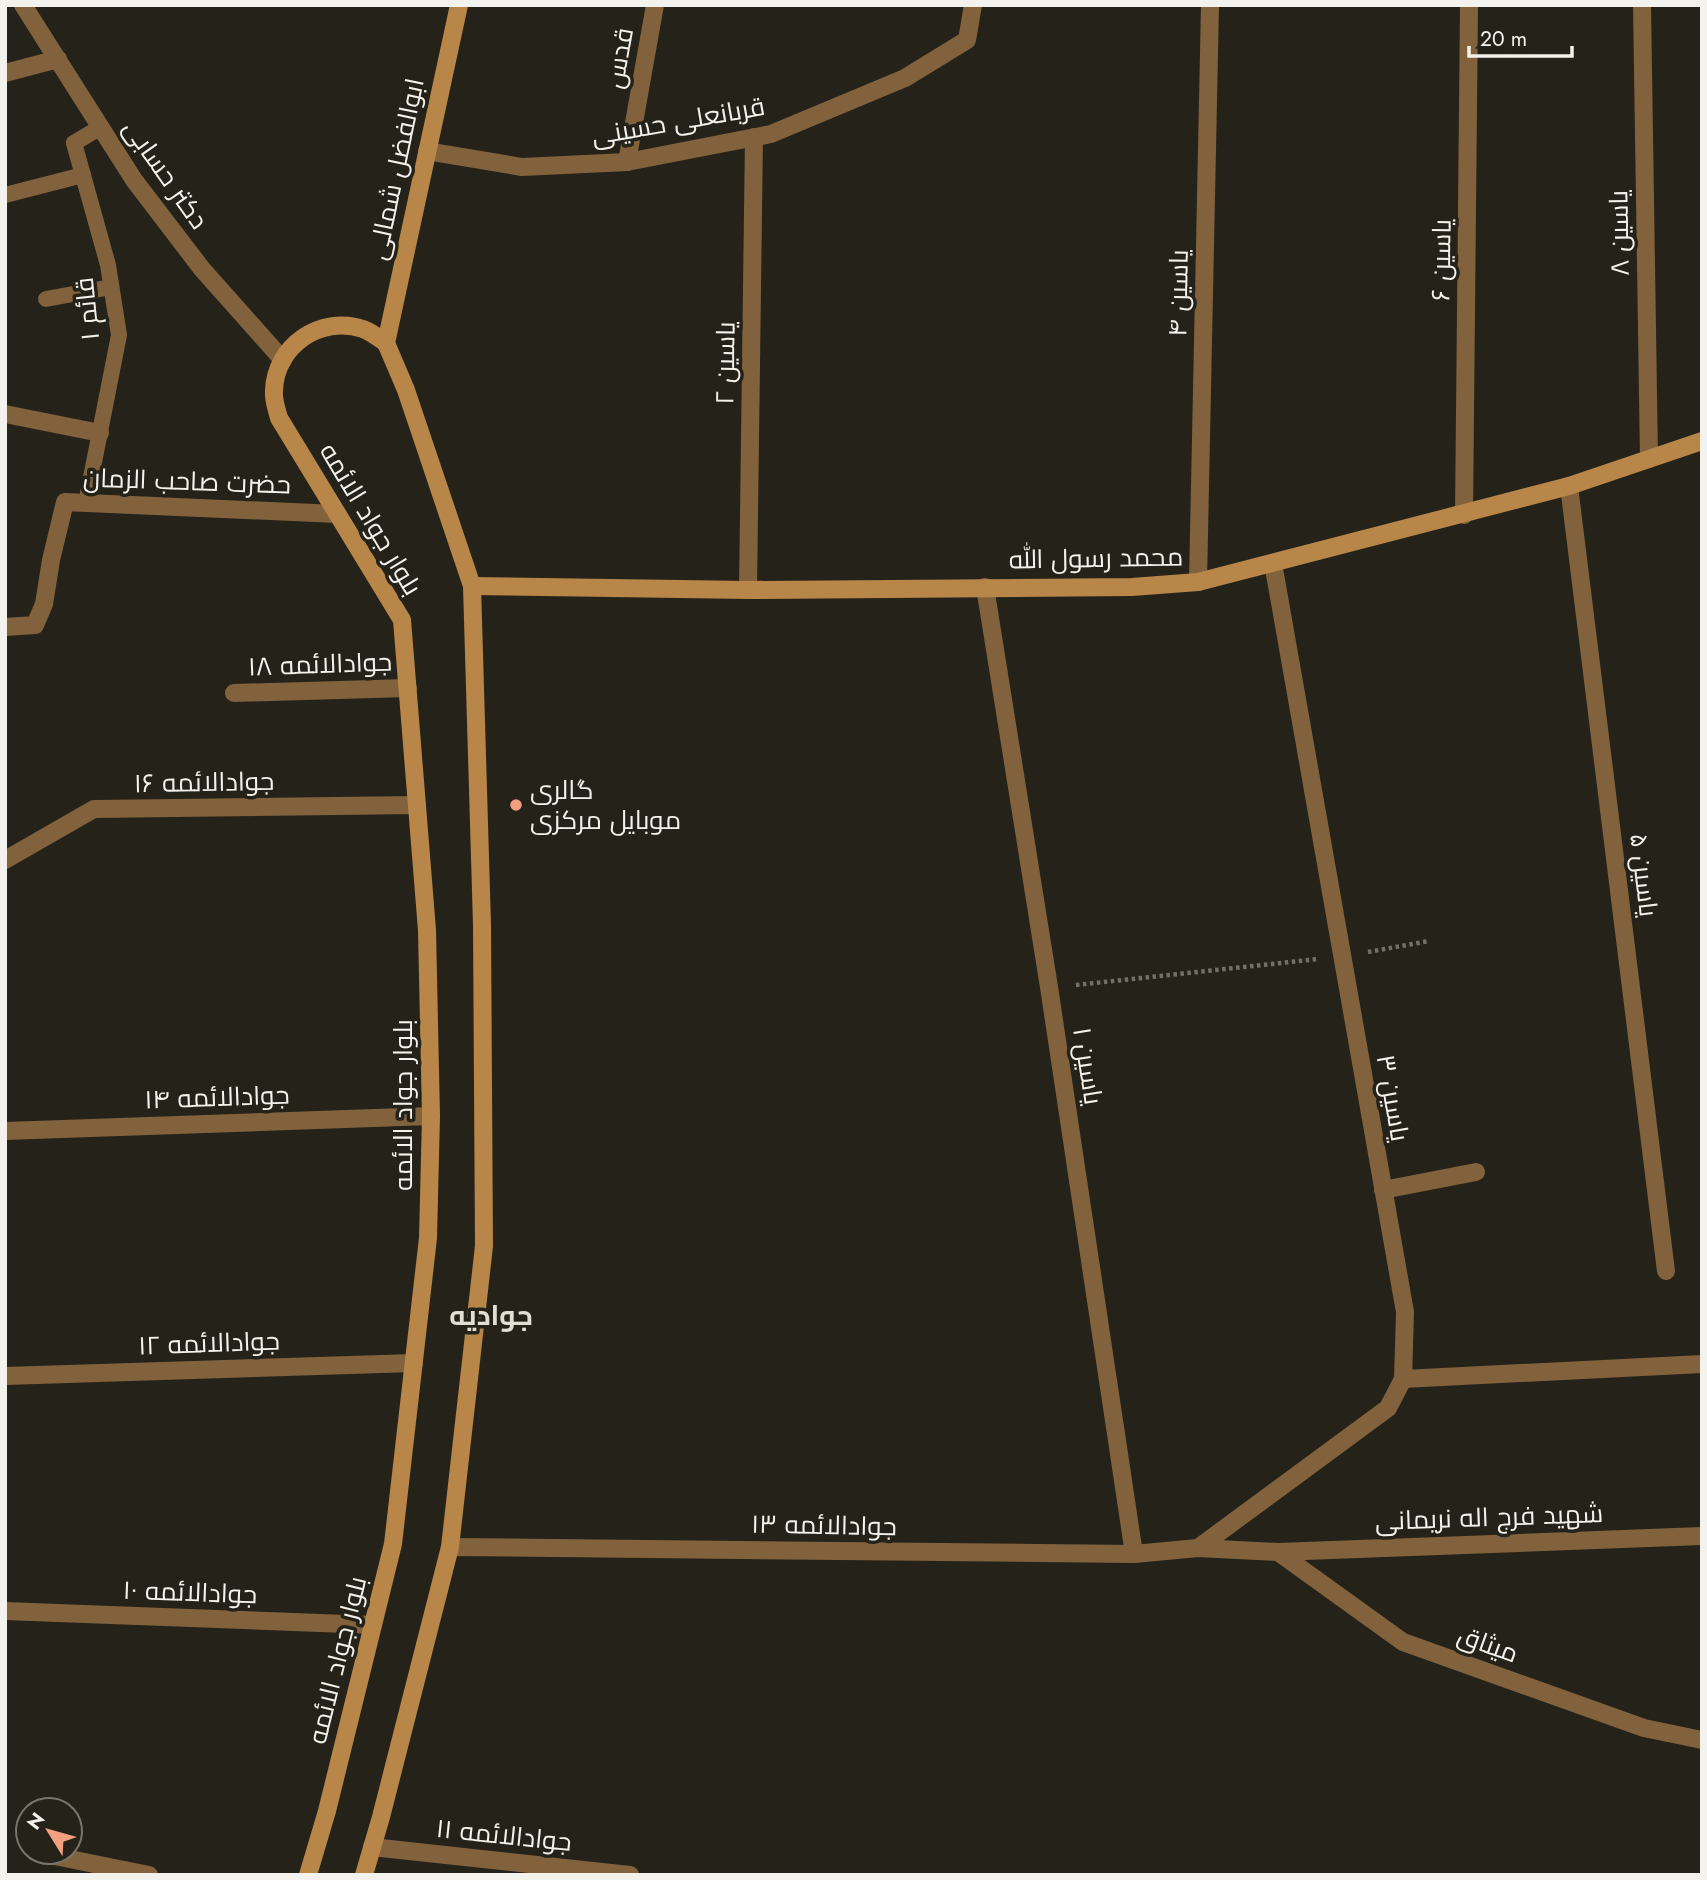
<svg xmlns="http://www.w3.org/2000/svg" width="1707" height="1880" viewBox="0 0 1707 1880" font-family="Jost,Cairo,sans-serif">
<style>
.lines{fill:none;stroke-linecap:round;stroke-linejoin:round}
.path{stroke:#727068;stroke-width:4.5;stroke-dasharray:3.5 3.5;stroke-linecap:butt}
.lane{stroke:#81623d;stroke-width:16}
.street{stroke:#81623d;stroke-width:18}
.secondary{stroke:#b78648;stroke-width:18}
.poi-dot{fill:#f2a081;stroke:#25221a;stroke-width:2.5}
.labels{text-anchor:middle;stroke-width:7;stroke-linejoin:round;paint-order:stroke}
.street-label{font-size:26px;fill:#f4f2ec;stroke:#25221a}
.poi-label{font-size:26px;fill:#f4f2ec;stroke:#25221a;text-anchor:start}
.neighbourhood-label{font-size:28px;font-weight:bold;fill:#e2ded3;stroke:#25221a}
</style>
<rect width="100%" height="100%" fill="#25221a"/>
<g class="lines">
<g class="path">
<path d="M1368,952L1429,941"/>
<path d="M1076,985L1318,959"/>
</g>
<g class="lane">
<path d="M5,195L83,175"/>
<path d="M46,299L111,287"/>
<path d="M86,503L119,335L108,265L74,143L101,127"/>
</g>
<g class="street">
<path d="M23,5L134,180L202,269L283,360"/>
<path d="M1642,5L1649,459"/>
<path d="M5,73L58,59"/>
<path d="M427,151L522,167L627,162L771,134L905,78L967,40L973,5"/>
<path d="M627,162L655,5"/>
<path d="M5,414L100,433"/>
<path d="M1569,486L1666,1271"/>
<path d="M1464,515L1469,5"/>
<path d="M1198,582L1210,5"/>
<path d="M985,587L1049,987L1134,1554"/>
<path d="M748,590L754,137"/>
<path d="M5,627L35,625L44,604L51,560L65,502L337,514"/>
<path d="M234,693L408,688"/>
<path d="M5,860L94,809L417,805"/>
<path d="M5,1131L431,1116"/>
<path d="M1383,1190L1476,1172"/>
<path d="M5,1376L414,1363"/>
<path d="M1403,1379L1702,1364"/>
<path d="M450,1547L1134,1554L1198,1548L1278,1552L1702,1536"/>
<path d="M1198,1548L1388,1408L1403,1379L1405,1312L1273,563"/>
<path d="M1278,1552L1403,1642L1644,1728L1702,1740"/>
<path d="M5,1611L373,1625"/>
<path d="M372,1847L630,1875"/>
<path d="M35,1852L149,1875"/>
</g>
<g class="secondary">
<path d="M386,343L459,5"/>
<path d="M472,586L748,590L1132,587L1198,582L1569,486L1702,441"/>
<path d="M308,1875L327,1811L393,1544L428,1238L431,1116L427,930L402,620L279,418C277,410 273,400 274,391C275,346 320,315 363,329C371,332 379,338 386,343"/>
<path d="M364,1875L381,1817L450,1547L484,1246L482,925L472,586L406,390L386,343"/>
</g>
</g>
<circle class="poi-dot" cx="516" cy="805" r="7"/>
<g class="labels">
<g class="street-label">
<text transform="translate(619 58) rotate(-80)" y="9">قدس</text>
<text transform="translate(678 121) rotate(-10)" y="9">قربانعلی حسینی</text>
<text transform="translate(396 169) rotate(-78)" y="9">ابوالفضل شمالی</text>
<text transform="translate(166 174) rotate(55)" y="9">دکتر حسابی</text>
<text transform="translate(1619 233) rotate(-91)" y="9">یاسین ۸</text>
<text transform="translate(1441 260) rotate(-89)" y="9">یاسین ۶</text>
<text transform="translate(1178 293) rotate(-89)" y="9">یاسین ۴</text>
<text transform="translate(87 309) rotate(-96)" y="9">قائم ۱</text>
<text transform="translate(725 363) rotate(-89)" y="9">یاسین ۲</text>
<text transform="translate(187 481) rotate(2)" y="9">حضرت صاحب الزمان</text>
<text transform="translate(371 519) rotate(59)" y="9">بلوار جواد الائمه</text>
<text transform="translate(1096 558) rotate(-1)" y="9">محمد رسول الله</text>
<text transform="translate(320 664) rotate(-2)" y="9">جوادالائمه ۱۸</text>
<text transform="translate(204 782) rotate(-1)" y="9">جوادالائمه ۱۶</text>
<text transform="translate(1644 875) rotate(83)" y="9">یاسین ۵</text>
<text transform="translate(1088 1066) rotate(81)" y="9">یاسین ۱</text>
<text transform="translate(217 1097) rotate(-2)" y="9">جوادالائمه ۱۴</text>
<text transform="translate(1393 1098) rotate(80)" y="9">یاسین ۳</text>
<text transform="translate(403 1105) rotate(-90)" y="9">بلوار جواد الائمه</text>
<text transform="translate(209 1343) rotate(-2)" y="9">جوادالائمه ۱۲</text>
<text transform="translate(1489 1517) rotate(-2)" y="9">شهید فرج اله نریمانی</text>
<text transform="translate(824 1525) rotate(1)" y="9">جوادالائمه ۱۳</text>
<text transform="translate(190 1592) rotate(2)" y="9">جوادالائمه ۱۰</text>
<text transform="translate(1488 1644) rotate(20)" y="9">میثاق</text>
<text transform="translate(337 1660) rotate(-76)" y="9">بلوار جواد الائمه</text>
<text transform="translate(504 1835) rotate(6)" y="9">جوادالائمه ۱۱</text>
</g>
<g class="poi-label">
<text x="530" y="799">گالری<tspan x="530" dy="30">موبایل مرکزی</tspan></text>
</g>
<g class="neighbourhood-label">
<text x="491" y="1325">جوادیه</text>
</g>
</g>
<rect width="1707" height="1880" fill="none" stroke="#f4f2ec" stroke-width="14"/>
<g transform="translate(49 1831) rotate(307)"><circle r="33" fill="#25221a" stroke="#78756e" stroke-width="2"/>
<path d="M0-5L12 26L0 18L-12 26Z" fill="#f2a081"/>
<text y="-10" font-size="19" font-weight="bold" text-anchor="middle" fill="#f4f2ec">N</text>
</g>
<path d="M1469 46v10h103v-10" fill="none" stroke="#f4f2ec" stroke-width="3.5"/>
<text x="1480" y="46" font-size="21" fill="#f4f2ec" stroke="#25221a" stroke-width="5" paint-order="stroke">20 m</text>
</svg>
